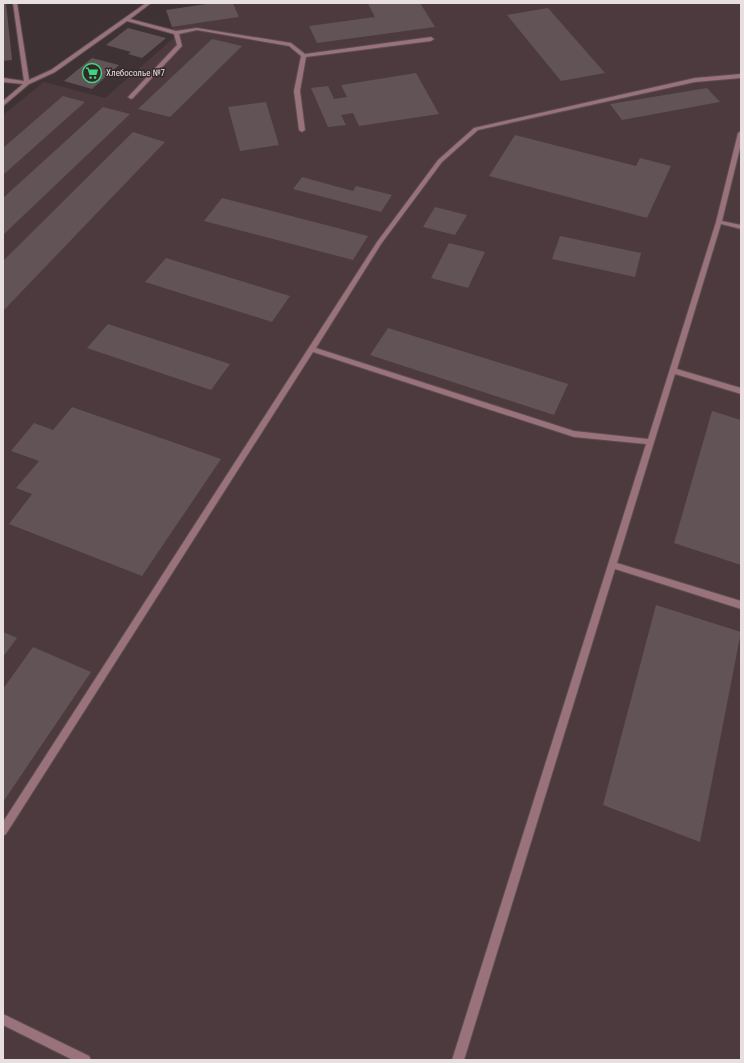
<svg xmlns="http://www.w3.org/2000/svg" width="744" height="1063" viewBox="0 0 744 1063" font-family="'Roboto Condensed',sans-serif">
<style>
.built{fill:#4d3a3e}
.building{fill:#615356}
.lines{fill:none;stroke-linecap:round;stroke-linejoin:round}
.service-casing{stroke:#5a4e51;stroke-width:2}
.service{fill:#9a727c;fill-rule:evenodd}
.labels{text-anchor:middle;stroke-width:3;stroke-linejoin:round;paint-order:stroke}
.far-poi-label{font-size:9px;fill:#e8dfe1;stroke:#34282b;text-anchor:start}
</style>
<rect width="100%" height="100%" fill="#3f3235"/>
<path class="built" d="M233,3H741V1060H3V115L44,82L105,98L176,36L172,27L239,17Z"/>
<g class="building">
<path d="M3,3H6L12,60L3,61Z"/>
<path d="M213,3H233L239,17L172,27L166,10Z"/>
<path d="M420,3L435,27L317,43L309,26L375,17L368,4Z"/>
<path d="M548,8L605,73L561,81L507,15Z"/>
<path d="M128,28L166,38L142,58L128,54L131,52L106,45Z"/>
<path d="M212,39L242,46L170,117L138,109Z"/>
<path d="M92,58L119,65L92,89L64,81Z"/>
<path d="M416,73L439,114L359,126L353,113L341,115L346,125L328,127L311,88L328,86L334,99L347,97L341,85Z"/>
<path d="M707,88L720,102L622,120L610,104Z"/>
<path d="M63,96L85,102L3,175V148Z"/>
<path d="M266,102L279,145L240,151L228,107Z"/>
<path d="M103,107L130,114L3,235V198Z"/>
<path d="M133,132L165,142L3,311V261Z"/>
<path d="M515,135L636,166L640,158L671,166L647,218L489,176Z"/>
<path d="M302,177L353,191L356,186L392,195L381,212L293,189Z"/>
<path d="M222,198L368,236L353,260L204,221Z"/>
<path d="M435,207L467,215L455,235L423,227Z"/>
<path d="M560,236L641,253L635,277L552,259Z"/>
<path d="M449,243L485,252L468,288L431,278Z"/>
<path d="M166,258L290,296L272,322L145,282Z"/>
<path d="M108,324L230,364L211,390L87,348Z"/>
<path d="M388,328L568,384L554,415L370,355Z"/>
<path d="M72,407L221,459L142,576L9,524L32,494L16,488L39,461L11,451L34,423L53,430Z"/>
<path d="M712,411L741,420V565L674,543Z"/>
<path d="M656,605L741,632L700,842L603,805Z"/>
<path d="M3,632L17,638L3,657Z"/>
<path d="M33,647L91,672L3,802V689Z"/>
</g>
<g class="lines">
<g class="service-casing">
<g id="service">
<path d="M13,3H17L29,80L51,70L146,3H151L130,19L176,31L197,28L291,43L305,54L431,37L434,39L431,41L306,57L300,91L305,130L302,132L299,130L294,91L301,56L289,46L197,30L179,34L182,46L133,98L131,99L128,97L129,96L177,45L174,34L127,21L55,72L29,84L3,106V101L23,84L3,82V78L24,81Z"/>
<path d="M741,74V78L695,82L478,130L442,162L381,244L316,348L574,431L648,439L716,222L738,133L741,131V144L722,221L741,225V229L721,224L677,369L741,388V394L675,374L617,563L741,601V609L615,569L464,1060H452L646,444L574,437L313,352L6,834L3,836V822L377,242L438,160L474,128L695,78Z"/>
<path d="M3,1014L89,1056L91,1060H73L3,1025Z"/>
</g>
</g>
<use href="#service" class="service"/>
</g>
<defs>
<g id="supermarket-ring" transform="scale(1)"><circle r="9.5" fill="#34282b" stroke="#3cd77e" stroke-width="1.5"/><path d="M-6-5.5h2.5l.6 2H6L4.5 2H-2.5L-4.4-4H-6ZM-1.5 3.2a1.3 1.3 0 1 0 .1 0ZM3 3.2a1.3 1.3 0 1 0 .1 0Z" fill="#3cd77e"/></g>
</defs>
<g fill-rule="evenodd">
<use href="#supermarket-ring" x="92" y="73"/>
</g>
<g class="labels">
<g class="far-poi-label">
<text x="106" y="76">Хлебосолье №7</text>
</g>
</g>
<rect width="744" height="1063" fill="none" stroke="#e8dfe1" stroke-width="8"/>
</svg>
